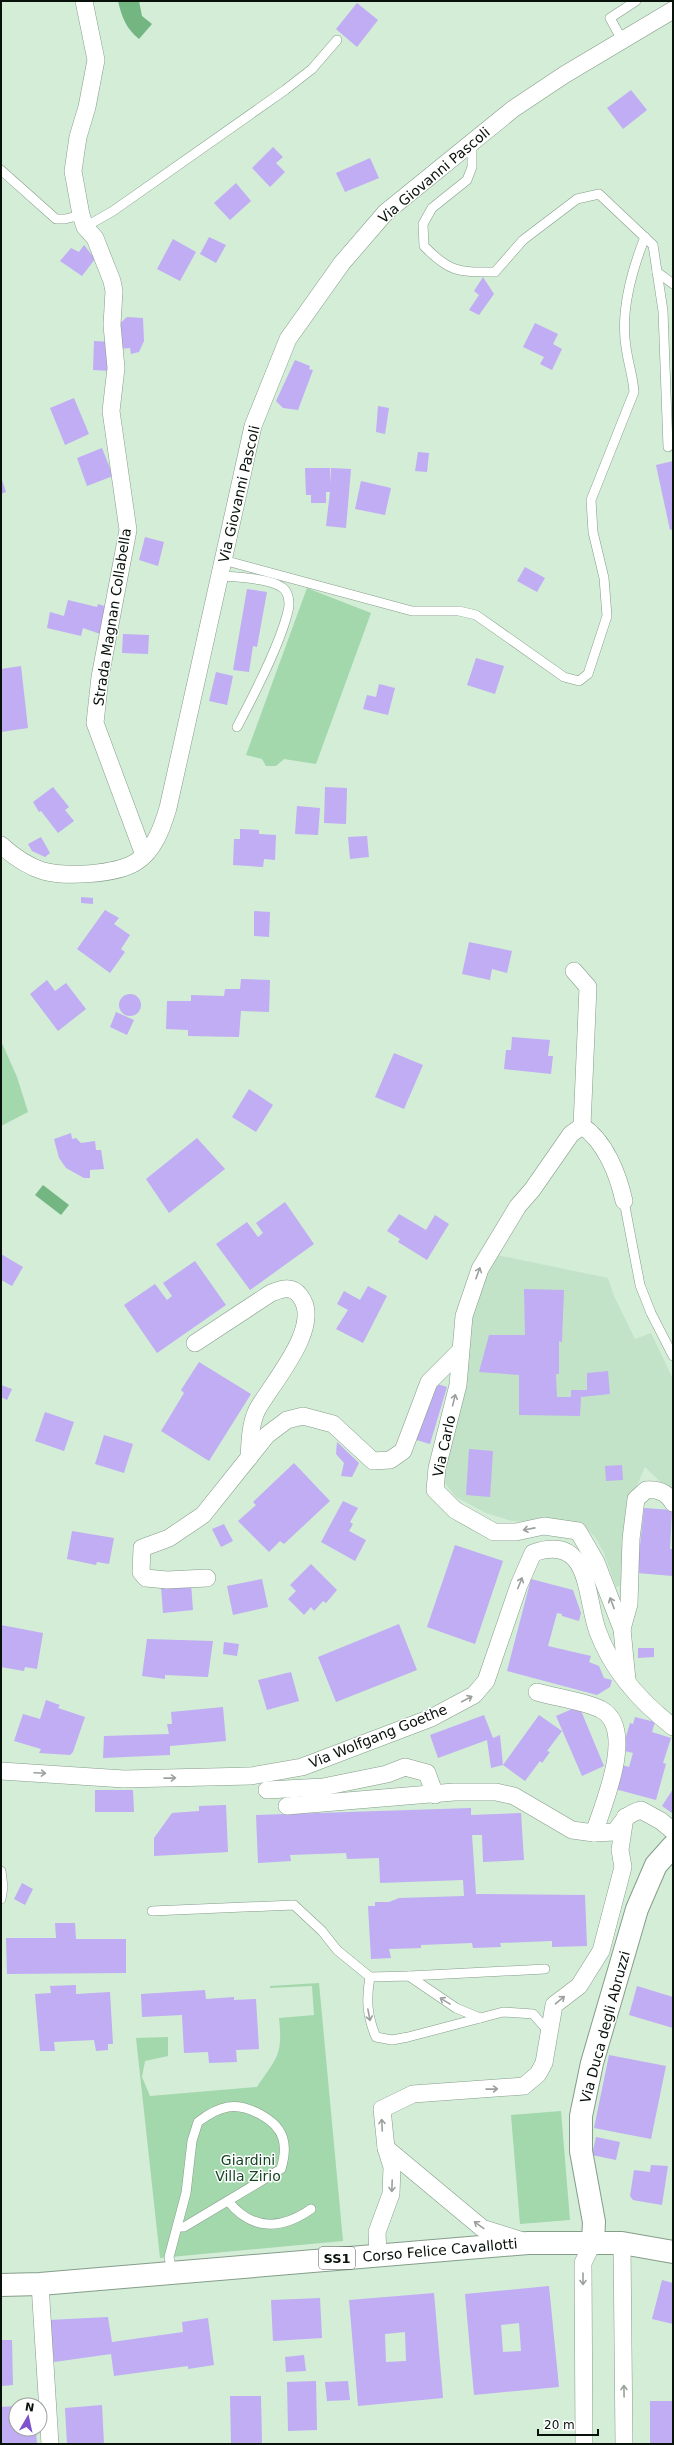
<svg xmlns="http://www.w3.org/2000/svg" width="674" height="2445" viewBox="0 0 674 2445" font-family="'DejaVu Sans',sans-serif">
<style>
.built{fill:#c3e3c8}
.green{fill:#a3d7ac}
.water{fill:#73b681}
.building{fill:#c0adf4;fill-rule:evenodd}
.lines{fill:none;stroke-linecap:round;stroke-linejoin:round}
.lane-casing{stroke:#859d89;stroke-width:10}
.street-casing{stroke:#859d89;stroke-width:18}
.secondary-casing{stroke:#859d89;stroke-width:24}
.primary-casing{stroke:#859d89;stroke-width:24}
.lane{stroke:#fff;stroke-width:9}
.street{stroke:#fff;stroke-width:17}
.secondary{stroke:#fff;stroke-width:22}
.primary{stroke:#fff;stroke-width:22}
.oneway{stroke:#9ca09d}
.labels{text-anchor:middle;stroke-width:3;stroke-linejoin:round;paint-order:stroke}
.shield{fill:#fff;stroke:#525854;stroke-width:1}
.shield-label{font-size:13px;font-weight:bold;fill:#08110a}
.street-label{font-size:14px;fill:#08110a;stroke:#fff}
.park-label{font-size:14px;fill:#134422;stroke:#fff}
</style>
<rect width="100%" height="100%" fill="#d3edd7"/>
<path class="built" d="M497,1255L608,1278L614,1296L635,1339L651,1333L673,1379V1494L645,1467L628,1506L622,1585L616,1587L604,1553L595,1537L581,1523L512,1521L486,1513L456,1497L444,1482L443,1475L471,1317L480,1283Z"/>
<g class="green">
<path d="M307,588L371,613L316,764L284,759L276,766H266L262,759L246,755Z"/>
<path d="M1,1041L17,1077L28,1112L1,1126Z"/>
<path d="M319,1983L343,2241L160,2258L136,2038L168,2037V2056L145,2061L142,2077L150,2096L257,2087C277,2057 283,2056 279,2018L314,2015L312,1986L270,1988V1986Z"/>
<path d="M561,2111L570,2220L520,2224L511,2115Z"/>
</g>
<g class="water">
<path d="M118,1H139L142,16L152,24L139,39C126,28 122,18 118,1Z"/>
<path d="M43,1185L69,1205L61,1215L35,1195Z"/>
</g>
<g class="building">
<path d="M357,3L378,20L357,47L336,29Z"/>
<path d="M631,90L647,110L623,129L607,108Z"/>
<path d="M273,147L283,157L276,163L285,172L270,187L252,168Z"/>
<path d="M370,158L379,178L345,192L336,173Z"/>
<path d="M236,183L251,201L230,220L214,203Z"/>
<path d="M209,237L226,245L216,263L200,254Z"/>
<path d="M173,239L196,252L180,281L157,269Z"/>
<path d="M84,245L95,259L82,276L60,261L71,248L79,252Z"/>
<path d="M483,277L494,294L479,315L469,310L479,295L474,291Z"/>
<path d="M127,317L143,318L144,341L139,352L131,354L130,348L119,349L116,327Z"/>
<path d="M535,323L558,334L553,344L562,349L552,370L540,364L544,357L523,347Z"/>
<path d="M94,341L112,342L111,371L93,370Z"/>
<path d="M295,360L310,366L309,369L313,370L298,410L283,408L276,401Z"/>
<path d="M74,398L89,434L65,445L50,408Z"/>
<path d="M378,406L389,408L385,434L376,432Z"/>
<path d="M102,448L113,476L87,486L77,458Z"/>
<path d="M418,452L429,453L427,472L415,471Z"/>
<path d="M673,461V529L670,530L656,465Z"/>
<path d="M305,468H330L331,484V468L351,469L346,528L326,526L330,492H326V503H311V495H306Z"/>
<path d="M1,477L6,492L1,494Z"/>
<path d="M361,481L391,488L385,515L355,509Z"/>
<path d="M145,537L164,542L158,566L139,560Z"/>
<path d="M525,567L545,578L537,592L517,581Z"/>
<path d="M247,589L267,592L257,647L253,646L249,672L233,670Z"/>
<path d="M68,600L97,607L98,604L110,608L103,635L83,628L81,636L47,628L50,612L64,616Z"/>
<path d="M123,634L149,635L148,654L122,653Z"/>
<path d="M476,658L504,666L495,694L467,685Z"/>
<path d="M21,666L28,728L1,732V669Z"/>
<path d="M216,672L233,676L227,705L209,701Z"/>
<path d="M379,684L395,688L388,715L363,709L367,695L376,697Z"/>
<path d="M53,787L69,807L65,810L74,821L58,833L41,811L39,812L33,802Z"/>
<path d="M325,787L347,788L346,824L324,823Z"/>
<path d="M297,806L320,808L318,835L295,834Z"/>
<path d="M240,829L259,830V834L276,835L275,860L264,859L263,867L233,865L234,839H240Z"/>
<path d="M367,836L369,857L350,859L348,837Z"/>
<path d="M41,837L50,853L45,857L32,851L28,844Z"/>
<path d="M81,897L93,898V904L81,903Z"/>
<path d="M105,910L119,918L114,924L130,935L121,949L125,952L110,973L77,949Z"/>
<path d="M254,911L270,912L269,937L254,936Z"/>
<path d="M469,942L512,951L507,973L492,969L490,980L462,974Z"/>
<path d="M241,979L270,980L269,1012L241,1011L239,1037L188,1036V1030L166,1029L167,1001H191V995L224,996L225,989H240Z"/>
<path d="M47,980L55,991L66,983L86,1009L58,1031L30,994Z"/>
<circle cx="130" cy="1005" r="11"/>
<path d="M116,1012L134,1020L127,1035L110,1027Z"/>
<path d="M512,1037L550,1040L548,1056H553L551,1074L504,1069L506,1050H511Z"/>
<path d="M394,1053L423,1065L404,1109L375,1097Z"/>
<path d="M249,1089L273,1105L256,1132L232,1117Z"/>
<path d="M71,1133L72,1139L76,1138L81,1143L95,1141L96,1150H101L104,1169L90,1170V1178H84L66,1168L59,1158L54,1139Z"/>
<path d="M197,1138L225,1169L169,1213L146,1179Z"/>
<path d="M285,1202L314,1244L250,1290L216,1244L247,1222L258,1237L263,1233L256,1223Z"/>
<path d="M399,1214L426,1230L435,1215L449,1224L427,1260L398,1242L400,1239L387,1231Z"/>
<path d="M1,1254L23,1267L12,1286L1,1280Z"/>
<path d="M195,1261L226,1305L157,1353L124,1305L155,1284L167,1300L172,1296L163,1283Z"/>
<path d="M368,1286L387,1296L363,1343L336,1329L348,1310L337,1304L344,1291L360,1300Z"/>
<path d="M524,1289L564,1290L562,1342L559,1341V1374H556L557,1397H571V1390H587V1373L608,1371L610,1394L581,1397L580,1416L519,1415V1375L479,1372L489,1335H525Z"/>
<path d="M199,1362L251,1394L209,1461L161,1431L184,1393L181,1390Z"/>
<path d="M434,1383L447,1387L430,1444L413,1439Z"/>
<path d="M1,1385L12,1389L7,1400L1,1397Z"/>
<path d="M45,1412L74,1422L64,1451L35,1441Z"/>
<path d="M104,1435L133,1444L124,1473L95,1464Z"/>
<path d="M337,1442L359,1463L352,1477L341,1476L344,1463L336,1454Z"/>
<path d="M469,1449L493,1451L490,1497L466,1495Z"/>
<path d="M294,1463L330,1501L284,1544L280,1541L269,1552L238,1521L256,1505L253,1502Z"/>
<path d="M622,1465L623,1480L606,1481L605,1466Z"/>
<path d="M343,1501L358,1508L350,1522L353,1524L349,1531L366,1540L355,1561L321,1542Z"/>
<path d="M644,1508L672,1510L670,1549H673V1576L637,1573Z"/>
<path d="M224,1524L233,1541L221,1547L212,1529Z"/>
<path d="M72,1531L114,1538L109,1564L97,1562L96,1565L67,1559Z"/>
<path d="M455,1545L503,1561L475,1644L427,1627Z"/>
<path d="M311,1564L337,1590L326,1603L323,1601L314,1611L311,1607L304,1615L288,1599L296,1591L290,1585Z"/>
<path d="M262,1579L268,1607L233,1615L227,1586Z"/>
<path d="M531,1579L573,1590L581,1613L579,1621L562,1616V1614L557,1613L548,1646L591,1656L589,1662L599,1666L604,1678L612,1680L610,1687L597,1695L507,1671Z"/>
<path d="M191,1584L193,1610L163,1613L161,1587Z"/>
<path d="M399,1624L417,1670L336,1702L318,1657Z"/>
<path d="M1,1625L43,1633L37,1669L25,1667L24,1671L1,1667Z"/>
<path d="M147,1639L213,1641L208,1677L165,1675V1679L142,1676Z"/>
<path d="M224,1642L239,1644L237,1656L223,1654Z"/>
<path d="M638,1648H654V1657L638,1658Z"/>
<path d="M291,1672L299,1701L267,1710L258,1680Z"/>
<path d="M46,1700L60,1705L58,1708L85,1717L73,1752L70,1755L39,1753L41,1749L14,1741L23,1714L40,1719Z"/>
<path d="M579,1706L604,1766L582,1776L556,1716Z"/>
<path d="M223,1707L226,1741L170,1746V1755L103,1758L104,1736L169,1734L167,1724H172L171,1712Z"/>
<path d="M484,1715L493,1738L500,1735L503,1765L491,1768L487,1740L438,1758L430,1735Z"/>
<path d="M539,1715L562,1731L547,1751L550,1752L542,1763L540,1761L525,1781L503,1765Z"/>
<path d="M635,1717L655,1722L652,1732L671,1738L663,1763L666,1764L656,1800L615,1789L622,1765L629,1767L633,1753L625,1751L626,1748L623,1747L630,1723L633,1724Z"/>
<path d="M673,1789V1813H672L662,1806Z"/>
<path d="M95,1790H133L134,1812H95Z"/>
<path d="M226,1805L228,1852L154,1856V1838L172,1813L199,1811V1806Z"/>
<path d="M471,1808V1815L521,1813L524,1860L483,1862L482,1835H472L476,1894L585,1895L587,1946L552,1947V1941L500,1943L501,1947L473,1948L472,1943L421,1945V1948L389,1949L391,1958L371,1959L368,1906H375V1902H389L399,1898L464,1896L463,1880L380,1883L379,1858L347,1859L346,1853L290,1855L291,1861L258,1863L256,1815Z"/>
<path d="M22,1883L33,1889L25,1905L14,1899Z"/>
<path d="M55,1923H75L76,1939H126V1973L7,1974L6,1938H56Z"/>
<path d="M76,1985V1994L110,1992L113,2044H108V2050L96,2051L94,2040L54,2042L55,2051H40L35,1994L51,1993L50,1986Z"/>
<path d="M637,1986L673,1997V2028L629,2015Z"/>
<path d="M205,1990L206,1999L234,1997V2000L256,1999L259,2049L236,2050L237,2062L209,2063L208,2052L184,2053L182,2015L142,2017L141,1994Z"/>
<path d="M609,2055L666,2066L651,2139L594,2128Z"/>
<path d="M596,2137L620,2142L616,2160L592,2155Z"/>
<path d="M651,2165L668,2166L662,2205L638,2201L633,2200L630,2196L634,2170L650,2172Z"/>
<path d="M662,2280L673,2283V2324L652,2319Z"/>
<path d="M549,2286L559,2387L474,2395L465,2294ZM519,2323L521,2351L503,2352L501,2325Z"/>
<path d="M434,2293L443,2398L358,2406L349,2300ZM405,2332L406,2361L386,2362L385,2334Z"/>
<path d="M320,2298L322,2338L273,2341L271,2300Z"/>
<path d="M108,2317L112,2342L183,2332L182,2322L208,2318L214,2365L188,2369V2366L114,2376L111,2354L54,2362L49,2320Z"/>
<path d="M1,2340H12L13,2385L1,2386Z"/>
<path d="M304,2355L306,2371L286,2372L285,2357Z"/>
<path d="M316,2381L317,2430L288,2431L287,2382Z"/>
<path d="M348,2381L350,2400L327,2401L325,2382Z"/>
<path d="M230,2396H261L262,2444H231Z"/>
<rect x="650" y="2401" width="23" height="43"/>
<path d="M102,2405L104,2444H67L65,2408Z"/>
<path d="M16,2406V2429H36L37,2444H1V2407Z"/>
</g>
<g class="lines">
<g class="lane-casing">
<g id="lane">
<path d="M622,40L610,18L636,1"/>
<path d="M472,144V167L467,180L432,208L423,224L424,246C450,273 459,272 495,272L523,240L577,199L599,194L653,245L663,311L668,447"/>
<path d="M1,170L56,219H65L81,215"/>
<path d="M85,227L113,211L285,90L312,69L337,40"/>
<path d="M657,272L673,284"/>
<path d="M223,560L412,611H459L476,615L564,677L579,681L588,674L607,616L604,578L593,532L591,500L634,392C633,376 628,363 626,347C620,311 632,270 645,237"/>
<path d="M220,576C236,577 271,578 283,588C289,593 290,604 288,611C280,645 254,695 237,727"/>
<path d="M624,1201L640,1285L651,1313L673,1356"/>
<path d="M1,1871L3,1887L1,1899"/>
<path d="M152,1911L294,1905L322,1931L337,1950L370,1977L409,1976L456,2008L480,2018"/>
<path d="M409,1976L545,1969"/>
<path d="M370,1977C366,1999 367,2016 376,2037L392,2040L408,2037L503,2012L533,2014L550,2033"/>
<path d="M228,2201C252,2231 281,2230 311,2209"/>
<path d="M172,2272L169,2257L186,2193L192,2141L198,2122C207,2115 216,2109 228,2107C246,2104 278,2119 283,2139C286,2149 284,2159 281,2169L184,2227H177"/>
</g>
</g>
<g class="street-casing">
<g id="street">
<path d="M84,1L96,60L87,107L78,137L73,171L81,215L85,227L95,238L112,281L114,291L112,325L116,368L111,411L128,530L100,677L95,723L144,855"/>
<path d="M1,845C13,856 27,866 43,871C65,877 115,875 136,862C154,851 162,828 168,808L253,426L288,339L342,263L386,212L513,109L564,75L673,10"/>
<path d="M574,971L588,987L582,1126"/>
<path d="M624,1201C618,1174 605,1141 582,1126L571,1134L532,1190L518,1206L480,1269L464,1316L458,1385L437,1468L435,1490L455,1510L494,1532H516L544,1526L578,1531L596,1562L622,1629L627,1680"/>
<path d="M195,1343L271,1293C282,1289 292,1285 300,1296C324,1326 271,1384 257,1410C250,1425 250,1442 249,1458"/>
<path d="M207,1578L167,1580L146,1578L141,1572L142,1548L169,1538L203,1515L267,1435L287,1420L303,1416L333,1424L373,1461L390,1460L403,1451L429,1382L459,1352"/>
<path d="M622,1629L629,1604L631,1539L636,1499L646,1490C658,1489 667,1492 673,1503"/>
<path d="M537,1692C554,1697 588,1702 602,1710C636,1730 603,1805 594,1833"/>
<path d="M1,1771L124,1779L251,1776L302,1767L431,1718L474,1695L486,1681L519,1585L533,1553C547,1548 564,1546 575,1559C589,1574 590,1612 598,1632C612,1670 641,1702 673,1727"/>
<path d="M267,1790L323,1787L387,1774L405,1767L427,1773L435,1795"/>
<path d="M287,1806L454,1792H496L514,1796L572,1830L594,1833L615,1832C623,1820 627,1814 641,1810L661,1821L673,1831"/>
<path d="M523,2241L482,2228L386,2148L382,2109L413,2094L524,2086L538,2074L544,2063L554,2005L579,1986L601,1951L623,1867L620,1850L625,1817"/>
<path d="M622,2243L624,2444"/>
<path d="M378,2255L377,2232L391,2194L392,2167L386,2148"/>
<path d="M40,2284L50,2444"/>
<path d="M584,2444L583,2263L593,2242"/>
</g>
</g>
<g class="secondary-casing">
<path id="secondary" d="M593,2242L594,2222L581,2151V2116L592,2063L637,1909L656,1865L673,1846"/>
</g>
<g class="primary-casing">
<path id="primary" d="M1,2285L40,2284L528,2243H622L673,2252"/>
</g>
<use href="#lane" class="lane"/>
<use href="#street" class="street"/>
<use href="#secondary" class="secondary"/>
<use href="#primary" class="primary"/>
</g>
<defs><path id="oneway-shaft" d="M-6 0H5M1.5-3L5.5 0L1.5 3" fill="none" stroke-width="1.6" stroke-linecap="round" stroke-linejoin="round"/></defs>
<g class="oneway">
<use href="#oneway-shaft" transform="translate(478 1273) rotate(-70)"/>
<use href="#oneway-shaft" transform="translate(454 1400) rotate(-76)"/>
<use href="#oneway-shaft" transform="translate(529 1529) rotate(169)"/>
<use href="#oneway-shaft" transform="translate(520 1583) rotate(-68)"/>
<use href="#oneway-shaft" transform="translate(612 1603) rotate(-111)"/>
<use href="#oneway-shaft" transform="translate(467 1699) rotate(-28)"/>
<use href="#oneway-shaft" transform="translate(40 1773) rotate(3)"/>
<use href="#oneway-shaft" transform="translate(170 1778) rotate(-1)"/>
<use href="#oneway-shaft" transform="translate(560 2000) rotate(-40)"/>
<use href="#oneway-shaft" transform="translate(445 2001) rotate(-148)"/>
<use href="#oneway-shaft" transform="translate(369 2015) rotate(79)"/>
<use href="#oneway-shaft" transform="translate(492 2089) rotate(-1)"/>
<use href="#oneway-shaft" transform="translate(382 2125) rotate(-93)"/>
<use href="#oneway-shaft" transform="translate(392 2186) rotate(92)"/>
<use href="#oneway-shaft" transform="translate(479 2225) rotate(-144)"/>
<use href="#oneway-shaft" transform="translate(583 2279) rotate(90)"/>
<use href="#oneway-shaft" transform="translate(624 2391) rotate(-91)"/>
</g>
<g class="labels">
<rect class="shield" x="319" y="2247" width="36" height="22" rx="3"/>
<g class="shield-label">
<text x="337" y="2263">SS1</text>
</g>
<g class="street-label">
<text transform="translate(434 175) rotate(-40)" y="5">Via Giovanni Pascoli</text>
<text transform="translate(239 494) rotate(-77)" y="5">Via Giovanni Pascoli</text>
<text transform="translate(112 617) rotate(-81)" y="5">Strada Magnan Collabella</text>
<text transform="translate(444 1446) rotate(-78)" y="5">Via Carlo</text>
<text transform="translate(378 1736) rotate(-22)" y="5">Via Wolfgang Goethe</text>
<text transform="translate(605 2027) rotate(-75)" y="5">Via Duca degli Abruzzi</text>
<text transform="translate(440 2250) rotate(-5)" y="5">Corso Felice Cavallotti</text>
</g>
<g class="park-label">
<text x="248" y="2165">Giardini<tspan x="248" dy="16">Villa Zirio</tspan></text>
</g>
</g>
<rect width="674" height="2445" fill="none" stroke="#08110a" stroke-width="4"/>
<g transform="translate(28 2417) rotate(9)"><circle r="19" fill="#ffffff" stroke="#9ca09d"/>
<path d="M0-3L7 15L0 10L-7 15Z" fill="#7e53cc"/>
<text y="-6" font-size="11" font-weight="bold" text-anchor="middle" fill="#08110a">N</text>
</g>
<path d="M538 2429v6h60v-6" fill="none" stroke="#08110a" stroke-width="2"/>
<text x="544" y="2429" font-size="12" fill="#08110a" stroke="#ffffff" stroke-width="3" paint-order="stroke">20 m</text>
</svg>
